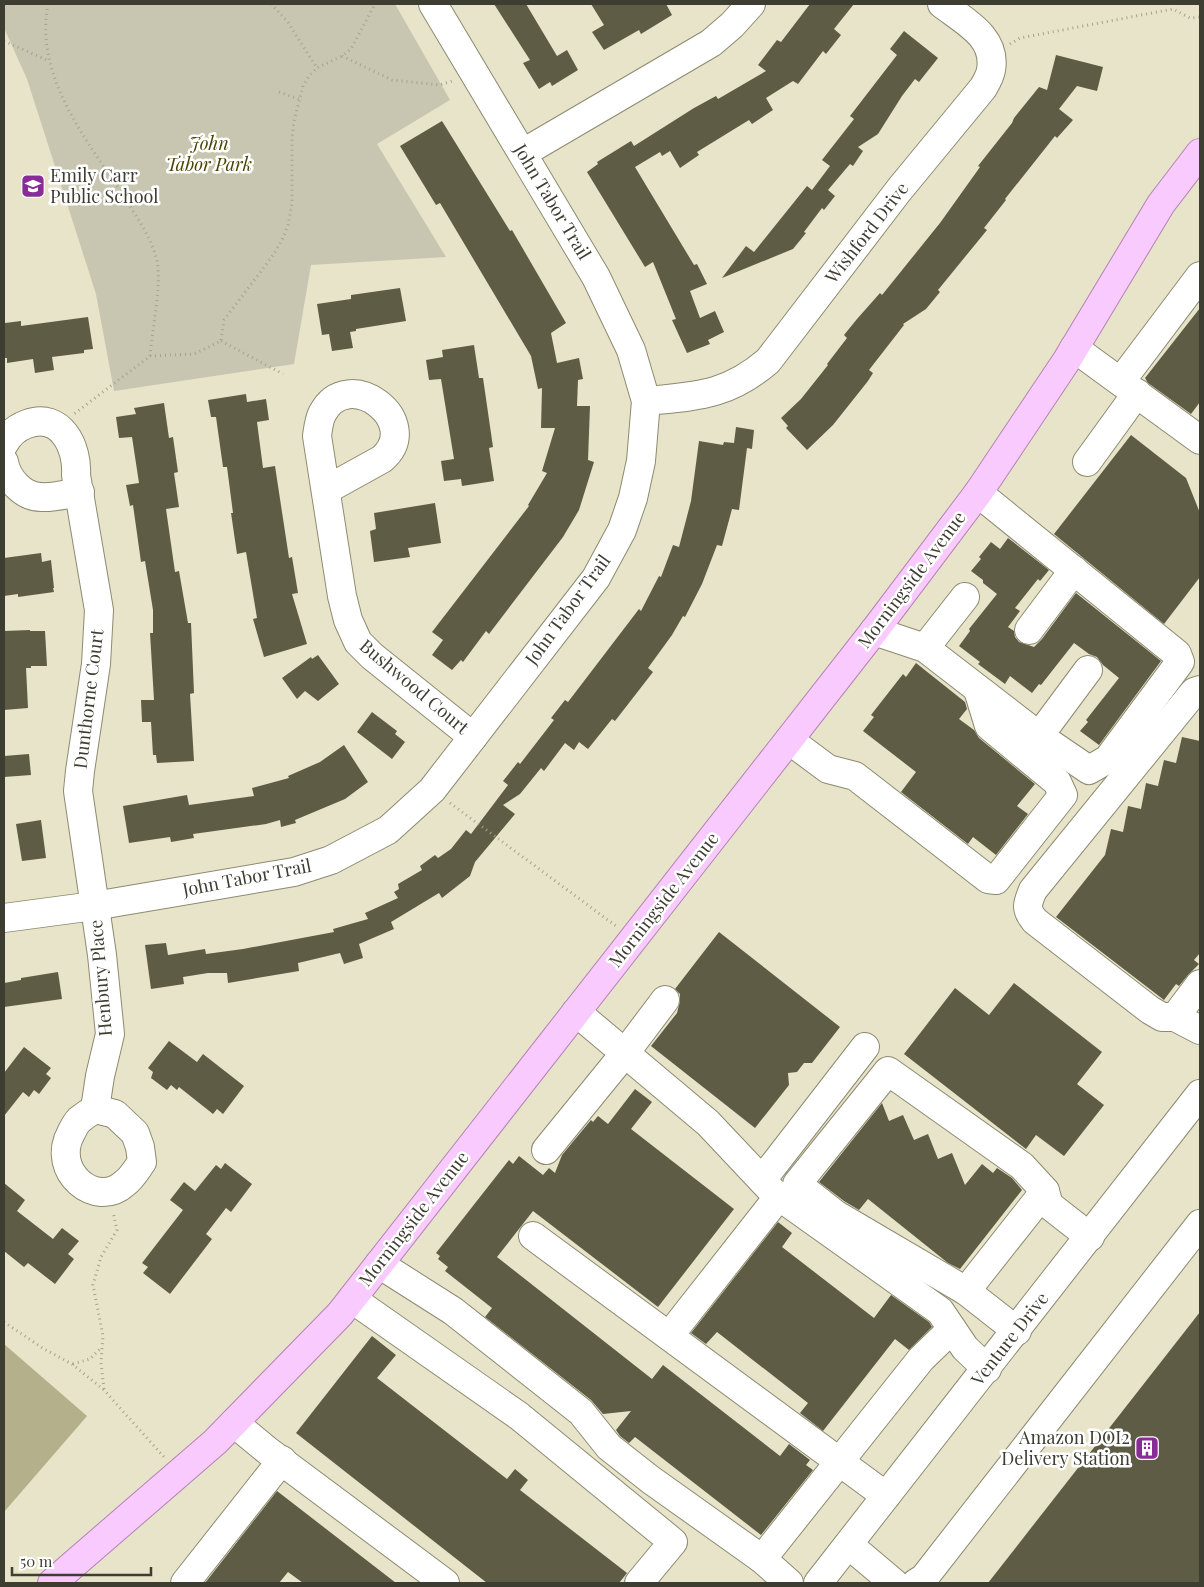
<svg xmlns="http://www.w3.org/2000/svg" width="1204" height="1587" viewBox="0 0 1204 1587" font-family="'Playfair Display',serif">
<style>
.green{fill:#c8c6b1}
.forest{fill:#b4b08c}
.building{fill:#5e5c44}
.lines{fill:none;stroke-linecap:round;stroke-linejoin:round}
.minor-casing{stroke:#8d8a71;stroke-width:30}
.major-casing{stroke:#b482b7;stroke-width:30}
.path{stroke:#a5a38e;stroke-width:3;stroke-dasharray:1 4;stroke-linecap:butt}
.minor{stroke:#fff;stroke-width:28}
.major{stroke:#f8cafe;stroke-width:28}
.labels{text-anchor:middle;stroke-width:5;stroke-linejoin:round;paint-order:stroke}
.park-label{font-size:18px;font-style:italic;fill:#494200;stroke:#fff}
.poi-label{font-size:18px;fill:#3e3d32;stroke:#fff;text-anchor:start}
.street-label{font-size:18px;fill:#3e3d32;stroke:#fff}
</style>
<rect width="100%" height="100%" fill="#e7e4c9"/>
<path class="green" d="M4,4H395L450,100L377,144L446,257L311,265L294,364L114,391L96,294L27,79L4,28Z"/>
<path class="forest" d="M4,1344L87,1416L4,1512Z"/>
<g class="building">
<path d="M494,4H526L557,56L567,50L578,70L552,86L550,82L539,89L523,63L530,60Z"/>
<path d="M591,4H666L672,15L641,34L639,30L604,50L592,32L604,25Z"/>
<path d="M810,4H854L834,29L841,35L826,54L823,51L798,84L793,81L766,98L773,110L752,124L749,120L697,152L699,155L680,168L670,151L662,156L660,152L635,167L694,265L697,264L707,284L690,291L700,318L715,311L724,332L708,340L710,344L687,353L672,320L676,319L653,262L645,267L587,172L598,164L597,162L631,141L634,146L694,108L716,96L718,99L766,71L758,65L777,40L781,42Z"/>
<path d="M904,31L938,58L919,82L915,79L902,96L878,134L858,147L863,151L853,166L850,164L828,190L835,196L824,210L822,208L804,232L806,233L793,249L722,278L746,246L754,252L807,186L812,190L830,166L822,160L854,119L850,116L897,55L890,49Z"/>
<path d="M1056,55L1103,67L1097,91L1077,86L1059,109L1073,120L1057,138L1055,136L1005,199L1006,200L984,228L987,230L938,290L940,292L926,309L903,324L904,325L869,370L873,373L868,381L833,425L807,450L786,428L788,426L781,418L801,399L828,365L827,364L847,338L844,335L857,319L880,293L882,295L940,223L980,167L978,166L1012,123L1014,118L1039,87L1047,90Z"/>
<path d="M442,121L510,231L512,230L566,323L551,333L557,363L579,358L583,379L578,380L577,406H590L588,460L594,462L579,510L563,537L489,634L486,631L463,662L461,660L452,670L432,655L443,640L432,632L529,506L528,505L547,473L542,471L555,428H541L542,388L538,389L531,356L440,203L436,205L400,146Z"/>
<path d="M400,288L406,321L356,329V331L350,332L353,348L332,351L329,334L322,335L317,304L351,299V295Z"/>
<path d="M1200,308V402L1191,414L1148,383L1145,378Z"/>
<path d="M88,317L93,349L84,350V353L52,357L54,370L35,373L33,359L7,363V358H4L5,323L21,321V326Z"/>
<path d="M474,345L479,378H483L493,447L489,448L494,481L462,486L461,479L444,481L441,461L454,459L441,379L429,380L426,360L443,357L442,350Z"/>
<path d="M246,394L247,402L266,399L269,420L257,422L263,468L275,466L289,558L292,557L298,593L292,594L307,644L264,657L253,619L257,618L246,552L237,554L231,513H233L227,467H223L216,417H211L208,400Z"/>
<path d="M164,403L169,438L173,437L178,472L174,473L179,507L166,509L175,572L179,571L188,623H191L194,693L190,694L194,761L157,763L156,755H153L151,722H142L141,700H154L150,633H153V610L145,561L141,562L133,505L130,506L126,485L139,483L132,437L119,438L116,417L136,414L134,408Z"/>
<path d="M736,427L754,430L752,449L747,448L739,510L732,509L722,546L717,545L702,584L685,617L683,616L672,635L648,668L653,672L615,721L612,719L588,749L579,742L574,750L565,743L544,771L541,768L520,794L503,805L515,814L475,862L470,876L442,898L439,893L391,922L394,929L359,944L363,958L344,964L340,953L298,963L299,971L228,983L227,973H208L183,977L184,984L151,989L145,945L166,943L168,955L205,949L206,954L243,949L334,932L333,929L368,919L365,913L398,898L394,892L399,889L398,884L422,870L420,866L435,855L438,858L451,849L466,830L471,834L508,785L503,781L518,762L520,764L554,720L551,718L565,700L568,702L639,609L641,611L659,576L661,577L673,545L679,547L691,501L699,441L723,445L724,442L734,443Z"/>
<path d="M1131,435L1186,478L1200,513V577L1164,624L1054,534Z"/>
<path d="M435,503L441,543L408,548L410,557L374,562L370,531L376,529L374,513Z"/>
<path d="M1008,538L1049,570L1040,581L1038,579L1015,608L1020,611L1008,627L1014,631L1015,637L1019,642L1034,647L1042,639L1076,593L1161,661L1099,745L1080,731L1088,722L1086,720L1119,678L1103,665L1097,657L1089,654L1074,643L1041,685L1039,684L1032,693L1010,676L1005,684L978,664L980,662L959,646L970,631L969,629L997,594L983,583V580L971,571L981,559L979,557L991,542L1000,549Z"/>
<path d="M41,553L42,562L51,560L54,588H53L54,592L18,597V594L4,596V558Z"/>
<path d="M30,630V631H45L47,666H31V668H26L28,708L4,710V631Z"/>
<path d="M318,655L339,684L318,701L305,691L297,699L282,678L311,657L312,659Z"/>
<path d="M916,663L965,702L967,709L959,719L974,730L979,738L1035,784L1017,806L1028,814L996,855L973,837L968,844L901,792L916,772L863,731L874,717L871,715L903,674L906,677Z"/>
<path d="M372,712L397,731L395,734L405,742L392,759L357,732Z"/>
<path d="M1182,737L1200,741V953L1194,960L1199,964L1188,975L1179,986L1176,984L1164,1000L1056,917L1105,855L1111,829L1123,832L1128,806L1141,809L1146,783L1158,786L1164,760L1176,763Z"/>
<path d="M344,745L368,782L345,799L295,820L296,823L281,827L280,820L266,824L193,834L194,838L171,842L170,837L129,843L123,806L187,795L189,805L254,796L252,788L289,778L288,776L320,762Z"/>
<path d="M29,754L31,775L4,777V756Z"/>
<path d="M41,820L46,858L22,861L16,824Z"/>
<path d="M719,932L840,1027L812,1063H804L797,1072L788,1073L789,1085L755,1128L651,1046L677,1013L680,1001V994L675,989Z"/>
<path d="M58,972L62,999L4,1007V983L21,980V978Z"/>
<path d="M1014,983L1102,1052L1077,1084L1104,1105L1064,1156L1036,1135L1026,1149L904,1054L955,988L989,1015Z"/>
<path d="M169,1041L197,1062L203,1054L244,1086L223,1114L217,1109L213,1114L179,1087L177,1090L171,1085L167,1090L151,1078L153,1072L148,1068Z"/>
<path d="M24,1047L51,1068L46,1074L51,1078L39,1094L34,1090L29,1097L23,1092L4,1116V1073Z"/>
<path d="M635,1089L652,1102L631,1129L734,1209L658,1307L533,1211L497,1257L652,1379L663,1365L780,1456L789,1444L810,1460L806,1465L813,1470L761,1535L635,1437L629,1443L620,1436L616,1430L631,1411L603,1414L591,1400L485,1317L492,1308L445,1271L448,1267L438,1259L440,1256L436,1253L509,1160L513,1164L519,1156L543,1175L549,1168L555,1173L562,1155L591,1120L593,1122L598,1116L608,1124Z"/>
<path d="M882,1103L889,1121L903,1115L914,1140L928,1134L938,1159L952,1153L965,1185L982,1164L993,1173L997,1168L1012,1178L1022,1190L960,1269L948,1263L868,1199L859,1210L844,1201L819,1182Z"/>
<path d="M225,1163L252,1184L231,1212L226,1208L206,1234L212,1239L170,1294L143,1273L148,1267L142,1263L183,1210L170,1200L184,1182L195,1191L216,1165L221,1169Z"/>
<path d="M4,1183L25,1200L17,1211L53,1239L62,1228L79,1241L68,1254L74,1259L55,1284L28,1263L24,1267L4,1251Z"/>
<path d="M778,1222L792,1233L782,1247L874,1318L891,1295L929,1322L932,1327L909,1350L895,1339L823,1431L800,1413L808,1403L717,1332L706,1344L691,1333Z"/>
<path d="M1200,1312V1583H988Z"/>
<path d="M372,1336L396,1355L377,1378L507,1479L515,1469L528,1480L520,1490L627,1573L619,1583H487L296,1433Z"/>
<path d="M277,1491L396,1583H303L288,1572L279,1583H205Z"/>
</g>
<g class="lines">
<g class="minor-casing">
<g id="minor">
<path d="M523,153L711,43L732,25L751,4"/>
<path d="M1074,348L1200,440"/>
<path d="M1121,381L1200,276"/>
<path d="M646,401C697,396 727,396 768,361L899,190L983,88C986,83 990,76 991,70C997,37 964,21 942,4"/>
<path d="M4,444C9,434 16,428 27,424C61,411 78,448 76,475L99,610L96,664L80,771L78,791L102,955L110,1034L100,1076L95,1109"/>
<path d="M4,462C7,479 23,497 41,497C53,498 67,494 80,492"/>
<path d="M1087,462L1137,393"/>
<path d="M326,490L382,459C425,422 348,363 322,414C319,420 318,429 317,436L342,596L348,620L358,642L372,656L473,737"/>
<path d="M1029,630L1074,570"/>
<path d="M874,631L925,648L1039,736L1089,770L1108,759L1180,662L1177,654L978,493"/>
<path d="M925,648L965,597"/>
<path d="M1200,690L1194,692L1033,890C1027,904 1025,909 1035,921L1150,1010L1162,1017H1175L1200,1030"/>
<path d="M1039,736L1088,670"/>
<path d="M789,740L828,769L855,776L988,879L996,880L1063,795L1057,782L989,726L978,690"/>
<path d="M4,918L94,906L294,872L331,860L388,830L432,790L596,578L622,530L633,498L641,461L646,401L631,350L596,277L433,4"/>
<path d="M576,1012L708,1123L773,1192L940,1311L965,1348L987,1369"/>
<path d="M1175,1017L1200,984"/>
<path d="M95,1109L115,1114L135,1133L140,1147L142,1162C137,1169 132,1178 125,1183C96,1210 50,1171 71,1133C73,1129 76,1123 79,1120C84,1116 90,1112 95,1109Z"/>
<path d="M546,1150L625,1053L665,1000"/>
<path d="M762,1180L865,1047"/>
<path d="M533,1236L886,1496"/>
<path d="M379,1264L453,1311L581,1412L609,1447L651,1480L762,1559L789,1583"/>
<path d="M966,1291L1045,1191"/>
<path d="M352,1299L519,1416L673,1542L639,1583"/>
<path d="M1017,1331L966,1291L835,1214L797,1184L888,1071L1022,1166L1045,1191L1049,1205L1090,1237"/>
<path d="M669,1336L779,1196"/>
<path d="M234,1423L268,1451L445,1583"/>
<path d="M849,1545L894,1583"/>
<path d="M762,1559L921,1359L952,1329"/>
<path d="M185,1583L282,1460"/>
<path d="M818,1583L1200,1094"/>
<path d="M916,1583L924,1578L1200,1224"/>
</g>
</g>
<g class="major-casing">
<path id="major" d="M52,1583L215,1442L340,1314L874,631L978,493L1067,360L1161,204L1200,153"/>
</g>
<g class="path">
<path d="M48,4C34,78 88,141 126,200C138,219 152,239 157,261C162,285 152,330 150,356L74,414"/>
<path d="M271,4L287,21L317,68L342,56L351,49L375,4"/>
<path d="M4,41L49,61"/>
<path d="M1010,44L1020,38L1173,9L1190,18L1200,17"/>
<path d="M342,56L392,80L440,85L455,80"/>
<path d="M279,92L299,99"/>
<path d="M221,341L283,374"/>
<path d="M150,356L194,354L221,341L224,320L274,254L283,238L288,225L292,203V138L294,121L303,86L309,76L317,68"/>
<path d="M450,803L616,926"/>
<path d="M4,1322L44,1349L72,1364L104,1390L164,1457"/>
<path d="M73,1364L90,1359L101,1348"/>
<path d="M104,1389L101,1363L103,1336L93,1285L101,1257L117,1230L113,1212"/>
</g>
<use href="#minor" class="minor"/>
<use href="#major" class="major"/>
</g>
<defs>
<g id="school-square" transform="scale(1.25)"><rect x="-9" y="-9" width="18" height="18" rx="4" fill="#892c97" stroke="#fff"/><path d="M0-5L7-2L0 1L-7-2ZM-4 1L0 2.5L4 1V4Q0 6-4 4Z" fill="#fff"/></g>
<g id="building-square" transform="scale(1.25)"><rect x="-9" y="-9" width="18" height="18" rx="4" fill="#892c97" stroke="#fff"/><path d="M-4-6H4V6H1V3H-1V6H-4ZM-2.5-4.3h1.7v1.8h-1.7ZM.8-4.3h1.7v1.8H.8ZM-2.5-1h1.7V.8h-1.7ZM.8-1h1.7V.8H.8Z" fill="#fff"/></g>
</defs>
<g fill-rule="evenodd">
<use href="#school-square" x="33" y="186"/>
<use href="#building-square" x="1147" y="1448"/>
</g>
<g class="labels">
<g class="park-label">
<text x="209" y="150">John<tspan x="209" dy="21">Tabor Park</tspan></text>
</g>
<g class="poi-label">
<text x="50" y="182">Emily Carr<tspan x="50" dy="21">Public School</tspan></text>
<text x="1130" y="1444" text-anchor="end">Amazon DOI2<tspan x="1130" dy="21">Delivery Station</tspan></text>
</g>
<g class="street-label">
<text transform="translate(552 202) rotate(59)" y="6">John Tabor Trail</text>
<text transform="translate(867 233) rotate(-52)" y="6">Wishford Drive</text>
<text transform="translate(912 580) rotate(-53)" y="6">Morningside Avenue</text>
<text transform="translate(568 610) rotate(-54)" y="6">John Tabor Trail</text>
<text transform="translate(414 687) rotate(40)" y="6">Bushwood Court</text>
<text transform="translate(89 699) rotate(-83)" y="6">Dunthorne Court</text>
<text transform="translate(247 878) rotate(-11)" y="6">John Tabor Trail</text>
<text transform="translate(664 900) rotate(-52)" y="6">Morningside Avenue</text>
<text transform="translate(101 978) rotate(-95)" y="6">Henbury Place</text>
<text transform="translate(414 1219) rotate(-52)" y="6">Morningside Avenue</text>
<text transform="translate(1010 1339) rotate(-52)" y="6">Venture Drive</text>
</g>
</g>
<rect width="1204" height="1587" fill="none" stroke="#3e3d32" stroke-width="10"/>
<path d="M12 1567v8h139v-8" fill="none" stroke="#3e3d32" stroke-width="2.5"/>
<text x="20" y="1567" font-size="15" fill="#3e3d32" stroke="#ffffff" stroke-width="4" paint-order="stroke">50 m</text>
</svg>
